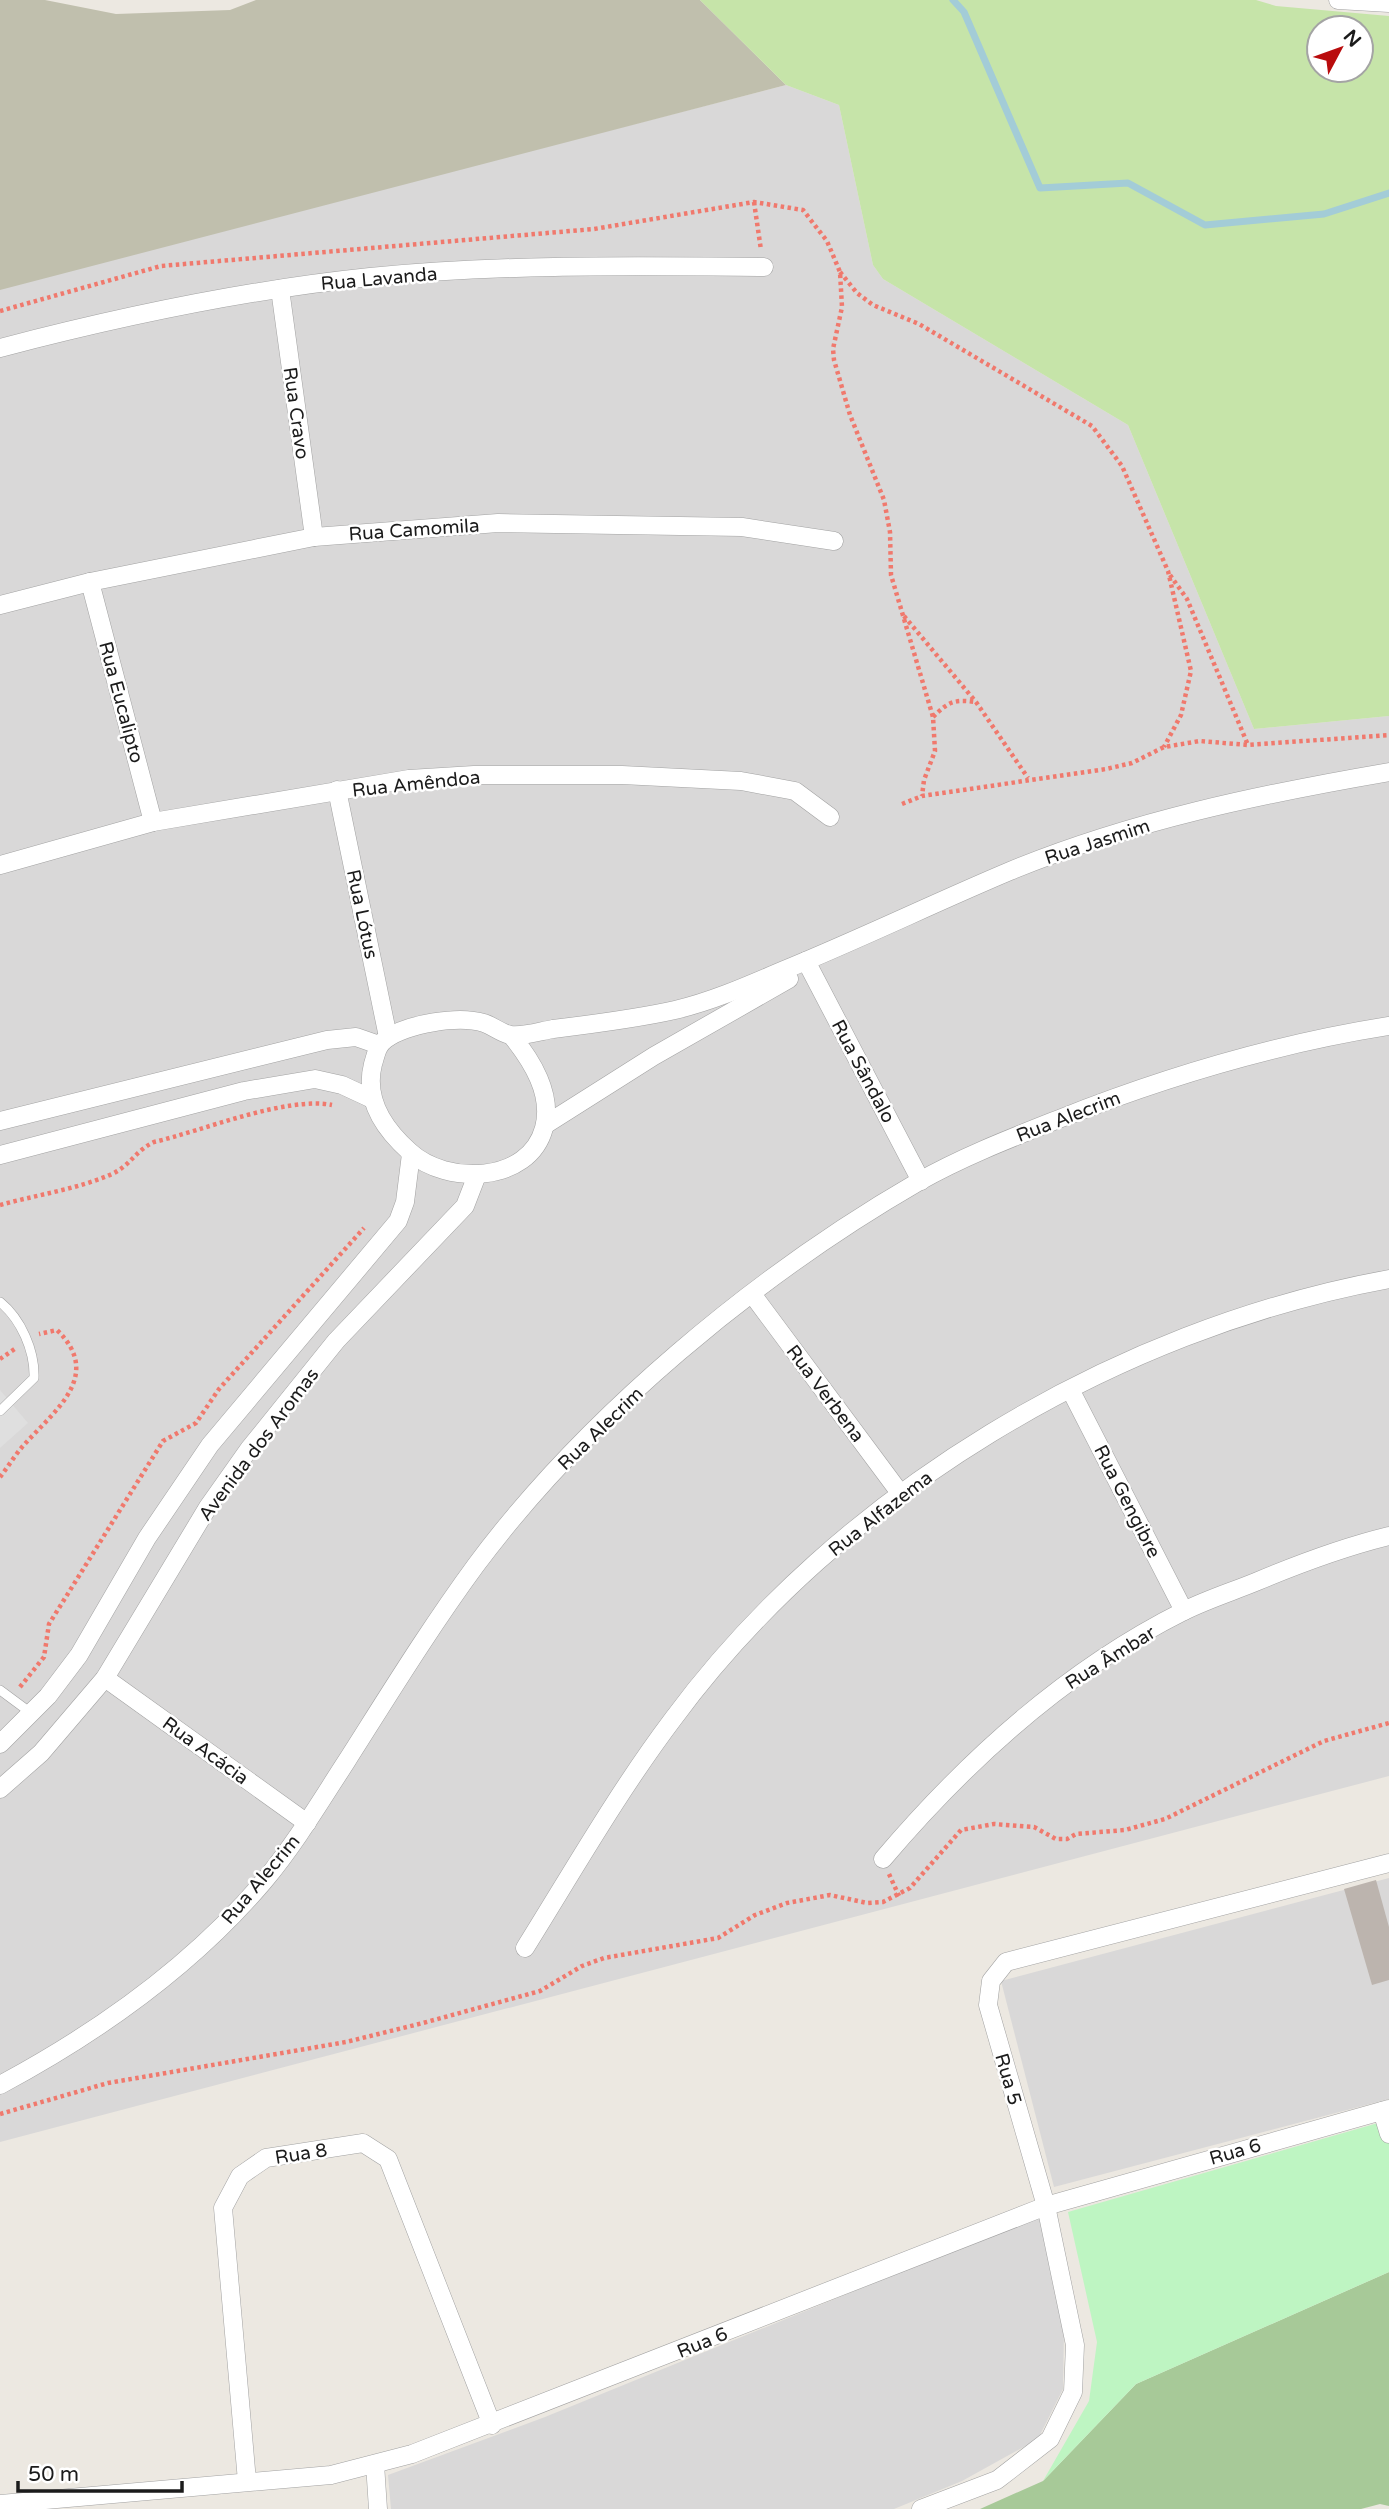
<svg xmlns="http://www.w3.org/2000/svg" width="1389" height="2509" viewBox="0 0 1389 2509" font-family="'Varela Round',sans-serif">
<style>
.residential{fill:#d9d8d8}
.construction{fill:#c0bfad}
.grass{fill:#c6e4a9;fill-rule:evenodd}
.forest{fill:#a7c998}
.park{fill:#bef5c2}
.parking{fill:#dfdfdf}
.lines{fill:none;stroke-linecap:round;stroke-linejoin:round}
.stream{stroke:#a3ccd7;stroke-width:7}
.building{fill:#bcb4ae}
.service-casing{stroke:#a2a2a2;stroke-width:10}
.minor-casing{stroke:#a2a2a2;stroke-width:19}
.path{stroke:#f0796d;stroke-width:4.5;stroke-dasharray:3.5 3.5;stroke-linecap:butt}
.service{stroke:#fff;stroke-width:9}
.minor{stroke:#fff;stroke-width:18}
.labels{text-anchor:middle;stroke-width:5;stroke-linejoin:round;paint-order:stroke}
.street-label{font-size:19px;fill:#1b1b1b;stroke:#fff}
</style>
<rect width="100%" height="100%" fill="#ece8e1"/>
<g class="residential">
<path d="M786,85L839,105L873,265L883,279L1128,425L1254,729L1389,716V1776L0,2142V287Z"/>
<path d="M1389,1878V2099L1054,2187L1001,1981Z"/>
<path d="M1041,2215L1064,2331L1063,2389L1038,2439L962,2481L894,2509H391L388,2475L545,2417Z"/>
</g>
<path class="construction" d="M0,0H45L116,14L230,10L256,0H700L786,85L0,290Z"/>
<path class="grass" d="M700,0H1256L1276,6L1389,16V716L1254,729L1128,425L883,279L873,265L839,105L786,85ZM1319,28H1361V70H1319Z"/>
<path class="forest" d="M1389,2272V2506L1380,2504L1361,2509H980L1043,2481L1136,2384Z"/>
<path class="park" d="M1385,2121L1389,2139V2272L1136,2384L1043,2481L1089,2401L1097,2342L1068,2212Z"/>
<path class="parking" d="M0,1390L28,1423L0,1448Z"/>
<g class="lines">
<path class="stream" d="M953,0L964,12L1040,188L1128,183L1205,225L1324,214L1389,193"/>
</g>
<path class="building" d="M1376,1880L1389,1927V1980L1372,1985L1344,1889Z"/>
<g class="lines">
<g class="service-casing">
<g id="service">
<path d="M0,1302C21,1319 35,1351 34,1378L0,1411"/>
<path d="M0,1690L31,1713"/>
</g>
</g>
<g class="minor-casing">
<g id="minor">
<path d="M1338,0L1389,3"/>
<path d="M280,289L314,537"/>
<path d="M0,348C122,316 245,290 370,277C501,264 632,266 764,267"/>
<path d="M90,582L153,822"/>
<path d="M0,605L90,582L314,537L498,523L742,527L834,541"/>
<path d="M337,790L388,1037"/>
<path d="M0,865L153,822L409,779L474,775H622L741,781L795,791L830,817"/>
<path d="M806,961L921,1181"/>
<path d="M511,1035C532,1061 553,1094 544,1128C529,1184 446,1185 410,1152C384,1129 364,1099 373,1064C376,1055 377,1045 386,1039C407,1024 458,1015 484,1023C493,1026 501,1033 510,1035C523,1037 541,1031 553,1029C594,1024 635,1019 675,1010C713,1001 749,985 784,970C860,939 934,903 1010,871C1131,821 1261,794 1389,772"/>
<path d="M0,1121L327,1040L356,1037L379,1045"/>
<path d="M545,1125L654,1056L789,979"/>
<path d="M0,1155L244,1091L315,1079L342,1085L370,1098"/>
<path d="M752,1294L900,1493"/>
<path d="M1071,1391L1184,1611"/>
<path d="M105,1678L307,1823"/>
<path d="M0,1744L48,1696L79,1655L147,1538L210,1445L398,1221L405,1202L411,1154"/>
<path d="M0,1789L41,1753L105,1678L208,1507L249,1449L336,1341L465,1206L477,1175"/>
<path d="M883,1859C967,1760 1066,1670 1184,1611C1208,1599 1234,1591 1258,1581C1301,1563 1344,1547 1389,1536"/>
<path d="M525,1948C573,1871 618,1792 673,1719C839,1494 1115,1329 1389,1279"/>
<path d="M0,2085C97,2033 192,1966 264,1881C295,1844 320,1802 346,1762C388,1696 429,1629 476,1565C587,1416 757,1275 918,1182C962,1157 1011,1138 1059,1119C1165,1077 1275,1044 1389,1026"/>
<path d="M1382,2111L1389,2134"/>
<path d="M375,2464L378,2509"/>
<path d="M247,2481L223,2208L240,2176L266,2158L363,2143L388,2159L492,2425"/>
<path d="M0,2504L331,2475L412,2454L1046,2206L1389,2109"/>
<path d="M921,2509L997,2480L1050,2439L1073,2392L1075,2345L1046,2206L988,2005L991,1981L1006,1962L1389,1863"/>
</g>
</g>
<g class="path">
<path d="M754,202L761,250"/>
<path d="M840,272L857,293L873,305L919,324L1092,426L1122,466L1168,571L1191,671L1181,715L1164,747"/>
<path d="M0,311L161,266L594,229L754,202L803,210L827,241L840,272L842,307L833,349L834,360L850,415L884,500L890,532L891,575L933,717L935,751L924,780L922,796"/>
<path d="M1170,575L1187,599L1248,745"/>
<path d="M904,616L976,702L1028,778"/>
<path d="M933,717C948,702 954,699 975,702"/>
<path d="M902,804L922,796L1106,769L1132,763L1164,747L1200,741L1248,745L1389,735"/>
<path d="M0,1205C36,1195 78,1189 112,1174C131,1165 135,1151 154,1142C202,1131 286,1096 332,1105"/>
<path d="M0,1359L16,1348"/>
<path d="M0,1477C8,1467 15,1455 23,1446C54,1411 104,1376 57,1330L39,1334"/>
<path d="M20,1687L44,1657L49,1624L163,1441L196,1423L219,1389L364,1228"/>
<path d="M889,1874L899,1896"/>
<path d="M0,2114L108,2083L346,2042L423,2023L540,1991L582,1966L604,1958L718,1938L755,1915L787,1903L830,1895L867,1903L883,1902L910,1888L961,1830L994,1824L1034,1827L1056,1839H1067L1076,1834L1125,1830L1165,1819L1324,1741L1389,1723"/>
</g>
<use href="#service" class="service"/>
<use href="#minor" class="minor"/>
</g>
<g class="labels">
<g class="street-label">
<text transform="translate(379 278) rotate(-5)" y="7">Rua Lavanda</text>
<text transform="translate(297 413) rotate(82)" y="7">Rua Cravo</text>
<text transform="translate(414 529) rotate(-4)" y="7">Rua Camomila</text>
<text transform="translate(122 702) rotate(75)" y="7">Rua Eucalipto</text>
<text transform="translate(416 783) rotate(-6)" y="7">Rua Amêndoa</text>
<text transform="translate(1097 841) rotate(-18)" y="7">Rua Jasmim</text>
<text transform="translate(363 914) rotate(78)" y="7">Rua Lótus</text>
<text transform="translate(864 1071) rotate(62)" y="7">Rua Sândalo</text>
<text transform="translate(1068 1116) rotate(-21)" y="7">Rua Alecrim</text>
<text transform="translate(826 1393) rotate(53)" y="7">Rua Verbena</text>
<text transform="translate(600 1428) rotate(-44)" y="7">Rua Alecrim</text>
<text transform="translate(258 1444) rotate(-53)" y="7">Avenida dos Aromas</text>
<text transform="translate(1128 1501) rotate(63)" y="7">Rua Gengibre</text>
<text transform="translate(880 1513) rotate(-38)" y="7">Rua Alfazema</text>
<text transform="translate(1110 1657) rotate(-32)" y="7">Rua Âmbar</text>
<text transform="translate(206 1750) rotate(36)" y="7">Rua Acácia</text>
<text transform="translate(260 1879) rotate(-50)" y="7">Rua Alecrim</text>
<text transform="translate(1009 2079) rotate(74)" y="7">Rua 5</text>
<text transform="translate(1235 2151) rotate(-16)" y="7">Rua 6</text>
<text transform="translate(301 2153) rotate(-9)" y="7">Rua 8</text>
<text transform="translate(702 2342) rotate(-22)" y="7">Rua 6</text>
</g>
</g>
<g transform="translate(1340 49) rotate(49)"><circle r="33" fill="#ffffff" stroke="#a4a4a4" stroke-width="2"/>
<path d="M0-5L12 26L0 18L-12 26Z" fill="#b90c0d"/>
<text y="-10" font-size="19" font-weight="bold" text-anchor="middle" fill="#1b1b1b">N</text>
</g>
<path d="M18 2481v10h164v-10" fill="none" stroke="#1b1b1b" stroke-width="3.5"/>
<text x="28" y="2481" font-size="21" fill="#1b1b1b" stroke="#ffffff" stroke-width="5" paint-order="stroke">50 m</text>
</svg>
